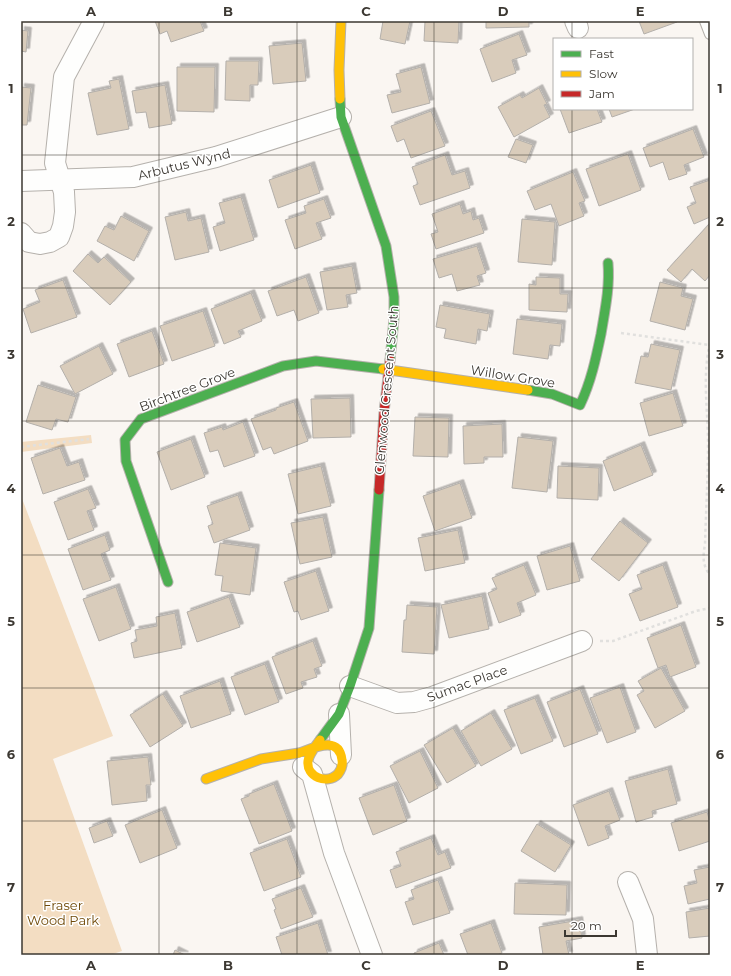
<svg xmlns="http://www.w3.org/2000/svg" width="731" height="976" viewBox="0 0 731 976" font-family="Montserrat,sans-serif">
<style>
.green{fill:#f3ddc2}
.building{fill:#d9ccbb;stroke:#b3afaa;filter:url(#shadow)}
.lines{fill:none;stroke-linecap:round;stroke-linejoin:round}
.lane-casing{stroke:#b5b1ac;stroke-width:12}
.street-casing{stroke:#b5b1ac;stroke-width:22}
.fast-casing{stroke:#b5b1ac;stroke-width:11}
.slow-casing{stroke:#b5b1ac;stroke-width:11}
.jam-casing{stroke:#b5b1ac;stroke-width:11}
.path{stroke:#e1e0de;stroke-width:2.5;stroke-dasharray:3 3;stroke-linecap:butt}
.lane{stroke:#fefefd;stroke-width:10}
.street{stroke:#fefefd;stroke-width:20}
.fast{stroke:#4caf50;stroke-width:9}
.slow{stroke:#ffc107;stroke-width:9}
.jam{stroke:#c62828;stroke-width:9}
.grid{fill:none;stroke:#3c3832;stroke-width:1;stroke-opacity:0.55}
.labels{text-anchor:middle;stroke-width:3;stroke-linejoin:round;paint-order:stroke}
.street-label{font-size:13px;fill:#3c3832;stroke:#fff}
.park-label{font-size:13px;fill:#6f4907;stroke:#fff}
.neatline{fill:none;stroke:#3c3832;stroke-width:1.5}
.grid-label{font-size:13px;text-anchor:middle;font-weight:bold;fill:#3c3832}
</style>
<defs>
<filter id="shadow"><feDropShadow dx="3.5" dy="-3.5" stdDeviation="0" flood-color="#0004"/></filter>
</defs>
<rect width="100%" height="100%" fill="#faf6f2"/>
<g class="green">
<path d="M91,435L92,443L21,452V442Z"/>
<path d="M21,496L113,736L53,759L122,951L110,955H21Z"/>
</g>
<g class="building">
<path d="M155,21H200L204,31L171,42L167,31L160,34Z"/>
<path d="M383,21H410L405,44L380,39Z"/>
<path d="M425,21H459L458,43L424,41Z"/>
<path d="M486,21H529V27L486,28Z"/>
<path d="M639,21H677V22L644,34Z"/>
<path d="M21,30L28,31L26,52L21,51Z"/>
<path d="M519,34L527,55L512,60L516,73L492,82L480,49Z"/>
<path d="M302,43L306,81L273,84L269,46Z"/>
<path d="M226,61H259L258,85H250V101L225,100Z"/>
<path d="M177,67H215L214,112L177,111Z"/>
<path d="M421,67L430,103L392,113L387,95L401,92L396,74Z"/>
<path d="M119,79L129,129L97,135L88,93L111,88L109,81Z"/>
<path d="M165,85L172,124L149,128L146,112L136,113L132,91Z"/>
<path d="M21,87L31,88L27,125H21Z"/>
<path d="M539,88L547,104L544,105L550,117L514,137L498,107L520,95L522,98Z"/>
<path d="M560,109H597L602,122L569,133Z"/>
<path d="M609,109H635L612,117Z"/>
<path d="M431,111L445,146L411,158L404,139L397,142L391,126Z"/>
<path d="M693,129L704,157L684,165L687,174L669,180L663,162L650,167L643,148Z"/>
<path d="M516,139L533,145L526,163L508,157Z"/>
<path d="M628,154L641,190L599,206L586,169Z"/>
<path d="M445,155L452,175L465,171L470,188L420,205L413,186L418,184L412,167Z"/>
<path d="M311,165L320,193L278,208L269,180Z"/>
<path d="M573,172L585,201L579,203L584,216L559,226L551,204L535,210L527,191Z"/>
<path d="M710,180V217L694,224L687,207L696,203L690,187Z"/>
<path d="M241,197L254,240L220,251L213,227L225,223L219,203Z"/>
<path d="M324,199L331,218L316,223L322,239L295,249L285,220L306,213L304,206Z"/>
<path d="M460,204L463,214L471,211L473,220L479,218L484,233L436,249L431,234L438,232L432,214Z"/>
<path d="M186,212L188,221L201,218L209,252L175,260L165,217Z"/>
<path d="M121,216L149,231L134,261L97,241L105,226L114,230Z"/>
<path d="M522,219L555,222L552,265L518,262Z"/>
<path d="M709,224L710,225V275L705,281L692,269L681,282L667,270Z"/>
<path d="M477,246L486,273L477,276L480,285L457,291L452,274L439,278L433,259Z"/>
<path d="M88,254L98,263L104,257L131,282L110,305L73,271Z"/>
<path d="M352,266L357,293L346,295L348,307L327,310L320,272Z"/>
<path d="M306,277L319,313L298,321L294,310L277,316L268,291Z"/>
<path d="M536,277L560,278V294H568L567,312L529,310V284L536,285Z"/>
<path d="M63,280L77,317L31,333L23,309L40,302L35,290Z"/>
<path d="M660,282L683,288L681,296L693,299L685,330L650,321Z"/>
<path d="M251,293L262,321L238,331L241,337L224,344L211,309Z"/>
<path d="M440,305L490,314L487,331L478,329L476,344L444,338L446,329L436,327Z"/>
<path d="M203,311L215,346L172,361L160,326Z"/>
<path d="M517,319L562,324L560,346L550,345L548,359L513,354Z"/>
<path d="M152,331L164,364L129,377L117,344Z"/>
<path d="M651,344L680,350L671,390L635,383L641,356L648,357Z"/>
<path d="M99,346L113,374L75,394L60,366Z"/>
<path d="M38,385L76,397L68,422L56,419L52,430L26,422Z"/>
<path d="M673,393L683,426L649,436L640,403Z"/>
<path d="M350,398L351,437L313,438L311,399Z"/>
<path d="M294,402L308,441L274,454L271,447L263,450L251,419L276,410V408Z"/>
<path d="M415,417L449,418L448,457L413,456Z"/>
<path d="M243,422L255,456L224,467L218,450L210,452L204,433L222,427L223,430Z"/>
<path d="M502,424L503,457H484V463L464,464L463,426Z"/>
<path d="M518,437L553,441L547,492L512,488Z"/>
<path d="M191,439L205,477L171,490L157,452Z"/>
<path d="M641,445L653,475L614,491L603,461Z"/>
<path d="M60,448L67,466L79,462L85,480L43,494L31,458Z"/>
<path d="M321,466L331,506L298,514L288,474Z"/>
<path d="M558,466L599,468L598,500L557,498Z"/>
<path d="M460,483L472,518L435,531L423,496Z"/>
<path d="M88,489L96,508L87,511L94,530L68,540L54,502Z"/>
<path d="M238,495L250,530L214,543L208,526L213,524L207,506Z"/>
<path d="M323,517L332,557L300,564L291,523Z"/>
<path d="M620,521L648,543L619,581L591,559Z"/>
<path d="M458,530L465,563L425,571L418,538Z"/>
<path d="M105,535L110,550L101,554L111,580L83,590L68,549Z"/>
<path d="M220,543L256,548L250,595L221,591L223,576L215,575Z"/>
<path d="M570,546L580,581L547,590L537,556Z"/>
<path d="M524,565L536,595L517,603L521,615L499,623L488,593L497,589L492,578Z"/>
<path d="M663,565L678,607L640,621L629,594L642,589L637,575Z"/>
<path d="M316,571L329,611L301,620L298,611L294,612L284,582Z"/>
<path d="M116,587L131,629L99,641L83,599Z"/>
<path d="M482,596L489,629L449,638L441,605Z"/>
<path d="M229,597L240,627L197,642L187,612Z"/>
<path d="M407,605L437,607L434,654L402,652L404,620H406Z"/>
<path d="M175,613L182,648L134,658L131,643L137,641L135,630L157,626L156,617Z"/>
<path d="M681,625L696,667L670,677L666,665L658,668L647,638Z"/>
<path d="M313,641L322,666L314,669L317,677L301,682L303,688L286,694L272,657Z"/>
<path d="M265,664L279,702L245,715L231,677Z"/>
<path d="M661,668L685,711L655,728L637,695L644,691L638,681Z"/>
<path d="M220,681L231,714L191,728L180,696Z"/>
<path d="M620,687L636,732L607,743L590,698Z"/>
<path d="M580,689L598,734L564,747L547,702Z"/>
<path d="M163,694L183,726L150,747L130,715Z"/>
<path d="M535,698L553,741L521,754L504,710Z"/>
<path d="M491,713L512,749L481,766L461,731Z"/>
<path d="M453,728L476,766L447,783L424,745Z"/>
<path d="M420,751L438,788L409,803L390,766Z"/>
<path d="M148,757L151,785H146L147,801L112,805L107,761Z"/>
<path d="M668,769L677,804L652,811L653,817L636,822L625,781Z"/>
<path d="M274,784L292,831L259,844L241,799L249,796V794Z"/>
<path d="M394,785L407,821L373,835L359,798Z"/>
<path d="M609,791L620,820L605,826L609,838L588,846L573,805Z"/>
<path d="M162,810L177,848L140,863L125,825Z"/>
<path d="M707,812L710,822V841L679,851L671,823Z"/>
<path d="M107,821L113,836L94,843L89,828Z"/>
<path d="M537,824L571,845L555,872L521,851Z"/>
<path d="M431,838L438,855L445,852L451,868L396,888L390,870L401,866L396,852Z"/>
<path d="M287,839L301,877L264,891L250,853Z"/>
<path d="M710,867V899L688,904L684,886L697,883L694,870Z"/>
<path d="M438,880L450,913L413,925L405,902L414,899L411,890Z"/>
<path d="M515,883L567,885L566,915L514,914Z"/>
<path d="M301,888L313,917L281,929L274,910L276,909L272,899Z"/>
<path d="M710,908V936L689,938L686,912Z"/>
<path d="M579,920L582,938L566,941L569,955H543L539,927Z"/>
<path d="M318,923L328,955H282L276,937Z"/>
<path d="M491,923L502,953L497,955H468L460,934Z"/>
<path d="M439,943L444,955H414V953Z"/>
<path d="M175,950L185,955H173Z"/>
</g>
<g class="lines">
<g class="lane-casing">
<path id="lane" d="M705,21L710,34"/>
</g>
<g class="street-casing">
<g id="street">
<path d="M575,21L578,28"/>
<path d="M21,181L133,177L216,157L341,117"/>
<path d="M21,233L29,242L40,244L50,242L59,237L63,226L65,212L64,192L55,163L64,77L94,21"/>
<path d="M350,686L397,703L414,702L432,697L582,641"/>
<path d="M339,714L341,755"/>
<path d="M303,767L312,774L334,853L372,955"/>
<path d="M628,882L643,919L647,955"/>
</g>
</g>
<g class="fast-casing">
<g id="fast">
<path d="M340,99L341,117L386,246L394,297V319L390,360"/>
<path d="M528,390L552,394L580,405C591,382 596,358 601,334C605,310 610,287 608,263"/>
<path d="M168,582L126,461L125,440L141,419L283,366L316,361L383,369"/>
<path d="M320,740L339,714L350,686L369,628L379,490"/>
</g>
</g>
<g class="slow-casing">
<g id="slow">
<path d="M340,99L339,70L341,21"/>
<path d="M383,369L528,390"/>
<path d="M206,779L261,759L299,753C312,749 339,734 342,760C343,765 341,770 338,774C327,785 306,777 308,761C309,753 316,746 320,740"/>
</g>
</g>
<g class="jam-casing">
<path id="jam" d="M379,490L384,412L390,360"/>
</g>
<g class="path">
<path d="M621,333L709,345"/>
<path d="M710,343C702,376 708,410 708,443C708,477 706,511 705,544C703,556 702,565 710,575"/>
<path d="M21,447L89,439"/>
<path d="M600,641H613L696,611L710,608"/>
</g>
<use href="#lane" class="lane"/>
<use href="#street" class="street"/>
<use href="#fast" class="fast"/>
<use href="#slow" class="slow"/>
<use href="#jam" class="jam"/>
</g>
<path class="grid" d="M159,21V955M297,21V955M434,21V955M572,21V39M572,109V955M21,155H710M21,288H710M21,421H710M21,555H710M21,688H710M21,821H710"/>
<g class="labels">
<g class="street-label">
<text transform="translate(184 164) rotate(-14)" y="5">Arbutus Wynd</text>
<text transform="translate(513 376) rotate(9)" y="5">Willow Grove</text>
<text transform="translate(187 389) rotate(-21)" y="5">Birchtree Grove</text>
<text transform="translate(386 390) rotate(-85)" y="5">Glenwood Crescent South</text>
<text transform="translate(467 683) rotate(-20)" y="5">Sumac Place</text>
</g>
<g class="park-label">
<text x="63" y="910">Fraser<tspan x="63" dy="15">Wood Park</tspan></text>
</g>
</g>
<rect width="731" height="976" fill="none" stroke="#ffffff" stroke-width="44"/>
<rect x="553" y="38" width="140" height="72" fill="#ffffff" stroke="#b1afad"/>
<rect x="561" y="51" width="20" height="6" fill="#4caf50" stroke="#b1afad"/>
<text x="589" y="58" font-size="12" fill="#3c3832">Fast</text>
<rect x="561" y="71" width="20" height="6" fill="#ffc107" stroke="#b1afad"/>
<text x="589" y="78" font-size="12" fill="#3c3832">Slow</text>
<rect x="561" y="91" width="20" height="6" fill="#c62828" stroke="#b1afad"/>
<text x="589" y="98" font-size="12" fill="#3c3832">Jam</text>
<path d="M565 930v6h51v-6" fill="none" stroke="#3c3832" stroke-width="2"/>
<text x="571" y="930" font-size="12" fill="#3c3832" stroke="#ffffff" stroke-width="3" paint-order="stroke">20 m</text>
<rect x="22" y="22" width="687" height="932" class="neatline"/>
<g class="grid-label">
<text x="91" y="16">A</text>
<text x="228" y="16">B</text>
<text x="366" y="16">C</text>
<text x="503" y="16">D</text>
<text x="640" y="16">E</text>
<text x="11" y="93">1</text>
<text x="720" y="93">1</text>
<text x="11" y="226">2</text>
<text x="720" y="226">2</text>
<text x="11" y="359">3</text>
<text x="720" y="359">3</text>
<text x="11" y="493">4</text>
<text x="720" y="493">4</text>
<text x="11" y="626">5</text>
<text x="720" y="626">5</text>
<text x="11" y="759">6</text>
<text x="720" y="759">6</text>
<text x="11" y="892">7</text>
<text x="720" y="892">7</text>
<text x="91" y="970">A</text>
<text x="228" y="970">B</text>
<text x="366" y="970">C</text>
<text x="503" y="970">D</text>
<text x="640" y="970">E</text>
</g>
</svg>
